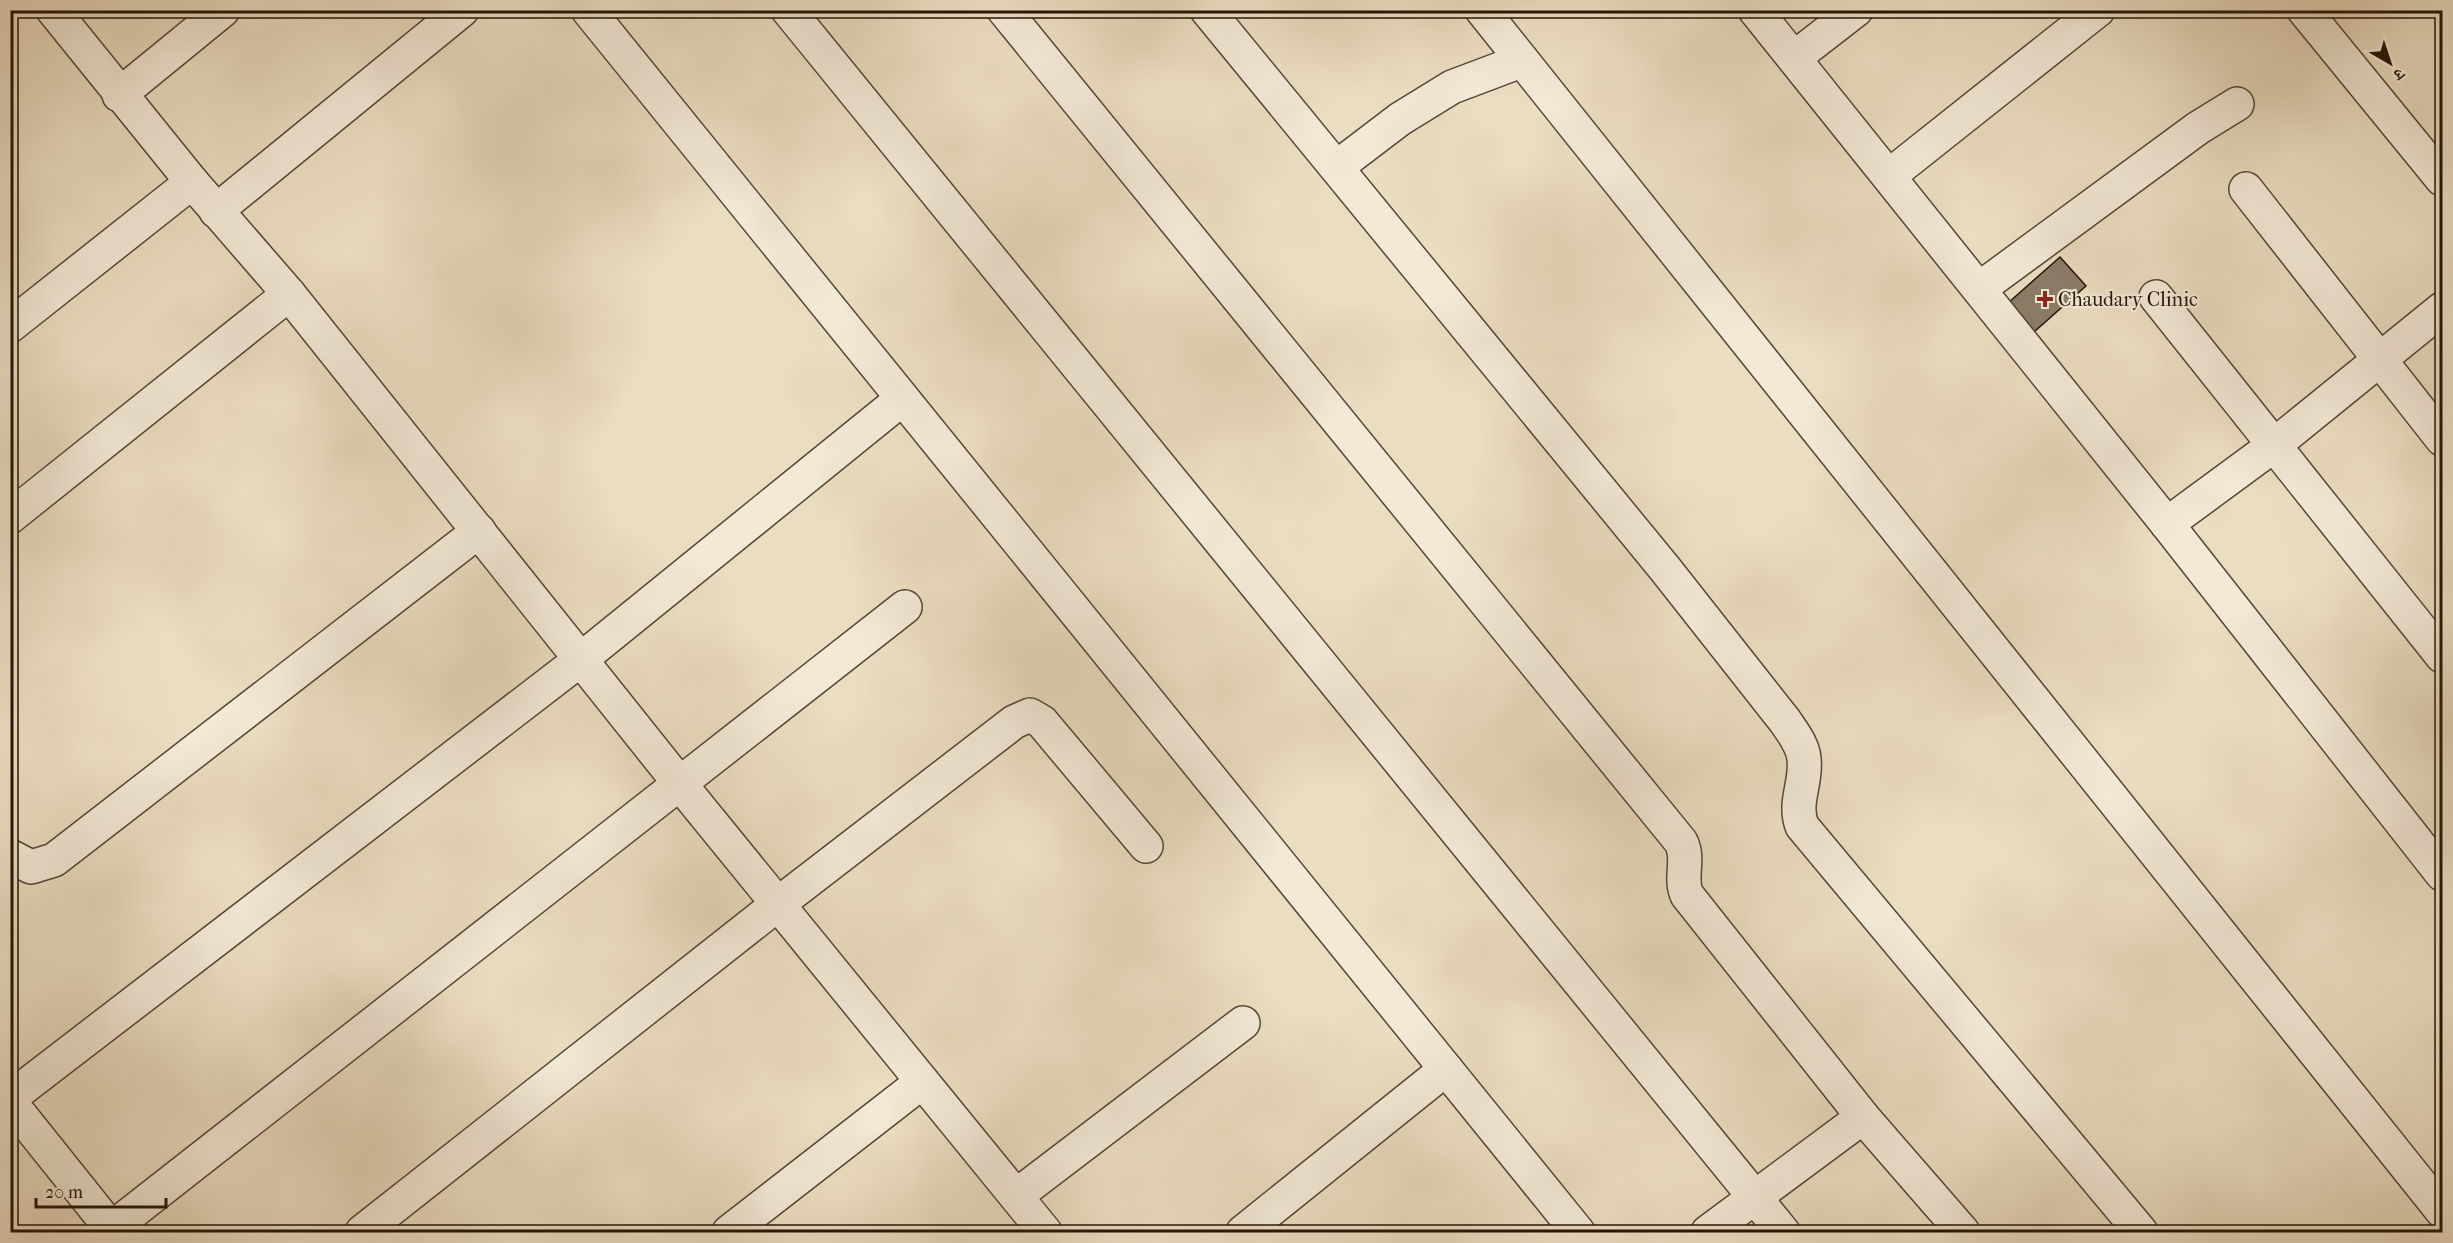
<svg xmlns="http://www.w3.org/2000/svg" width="2453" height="1243" viewBox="0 0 2453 1243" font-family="'IM FELL French Canon','Noto Serif Devanagari',serif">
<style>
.building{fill:#8b7d69;stroke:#231409;stroke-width:1.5}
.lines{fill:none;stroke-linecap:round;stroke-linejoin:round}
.minor-casing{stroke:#554637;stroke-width:36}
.minor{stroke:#f2e9d7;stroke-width:33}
.poi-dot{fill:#8f2418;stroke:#f2e9d7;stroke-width:2}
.labels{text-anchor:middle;stroke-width:4.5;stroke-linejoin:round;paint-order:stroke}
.poi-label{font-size:20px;fill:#231409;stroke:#f2e9d7;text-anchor:start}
</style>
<rect width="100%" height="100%" fill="#ebddc2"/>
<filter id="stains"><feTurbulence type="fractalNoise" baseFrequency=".00333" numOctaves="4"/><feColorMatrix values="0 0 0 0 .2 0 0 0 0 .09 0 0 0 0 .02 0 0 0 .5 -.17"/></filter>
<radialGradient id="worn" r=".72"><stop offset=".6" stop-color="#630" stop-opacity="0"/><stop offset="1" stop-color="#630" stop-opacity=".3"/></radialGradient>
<path class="building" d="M2060,257L2086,286L2025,340L1999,311Z"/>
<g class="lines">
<g class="minor-casing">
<g id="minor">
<path d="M53,10L192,182L289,294L680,784L1045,1232"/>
<path d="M588,10L1578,1232"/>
<path d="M788,10L1783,1232"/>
<path d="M1004,10L1681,842C1690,859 1679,878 1687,895L1863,1117L1963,1232"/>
<path d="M1207,10L1666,570L1785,721C1793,733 1803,745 1804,759C1807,783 1793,802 1802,826L2141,1232"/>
<path d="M1482,10L2442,1211"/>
<path d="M1755,10L2167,524L2442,874"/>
<path d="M2304,10L2442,179"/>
<path d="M1794,58L1856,10"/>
<path d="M119,95L223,10"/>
<path d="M1337,167L1400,119L1452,87L1521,61"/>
<path d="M1889,176L2098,10"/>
<path d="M2246,189L2442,439"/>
<path d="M216,211L462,10"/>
<path d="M1979,289L2198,128L2237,104"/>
<path d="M2156,297L2442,656"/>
<path d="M10,326L192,182"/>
<path d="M10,517L289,294"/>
<path d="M2167,524L2273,446L2442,309"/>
<path d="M10,856L31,867L54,860L479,531"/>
<path d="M10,1098L580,660L902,399"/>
<path d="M10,1102L114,1232"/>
<path d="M1016,1196L1243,1023"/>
<path d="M111,1229L905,607"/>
<path d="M362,1232L778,904L1014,722L1030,715L1042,722L1146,846"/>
<path d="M729,1232L922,1082"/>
<path d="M1243,1232L1446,1069"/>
<path d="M1708,1232L1863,1117"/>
</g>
</g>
<use href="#minor" class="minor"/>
</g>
<path class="poi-dot" d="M2042 290h6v6h6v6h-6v6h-6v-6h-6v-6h6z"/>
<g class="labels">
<g class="poi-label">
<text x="2058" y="306">Chaudary Clinic</text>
</g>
</g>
<rect width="2453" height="1243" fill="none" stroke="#ebddc2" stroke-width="36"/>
<rect x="12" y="12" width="2429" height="1219" fill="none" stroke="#231409" stroke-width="3"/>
<rect x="18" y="18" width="2417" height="1207" fill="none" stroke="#231409" stroke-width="1.5"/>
<g transform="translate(2390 63) rotate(141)" stroke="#f2e9d7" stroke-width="4.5" paint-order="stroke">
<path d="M0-4.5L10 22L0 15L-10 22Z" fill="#231409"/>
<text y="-9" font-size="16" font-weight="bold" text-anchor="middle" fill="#231409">उ</text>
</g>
<path d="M36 1198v9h130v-9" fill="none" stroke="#231409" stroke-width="3"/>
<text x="45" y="1198" font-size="18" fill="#231409" stroke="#f2e9d7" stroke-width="4.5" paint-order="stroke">20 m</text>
<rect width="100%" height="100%" filter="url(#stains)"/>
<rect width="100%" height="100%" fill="url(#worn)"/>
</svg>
